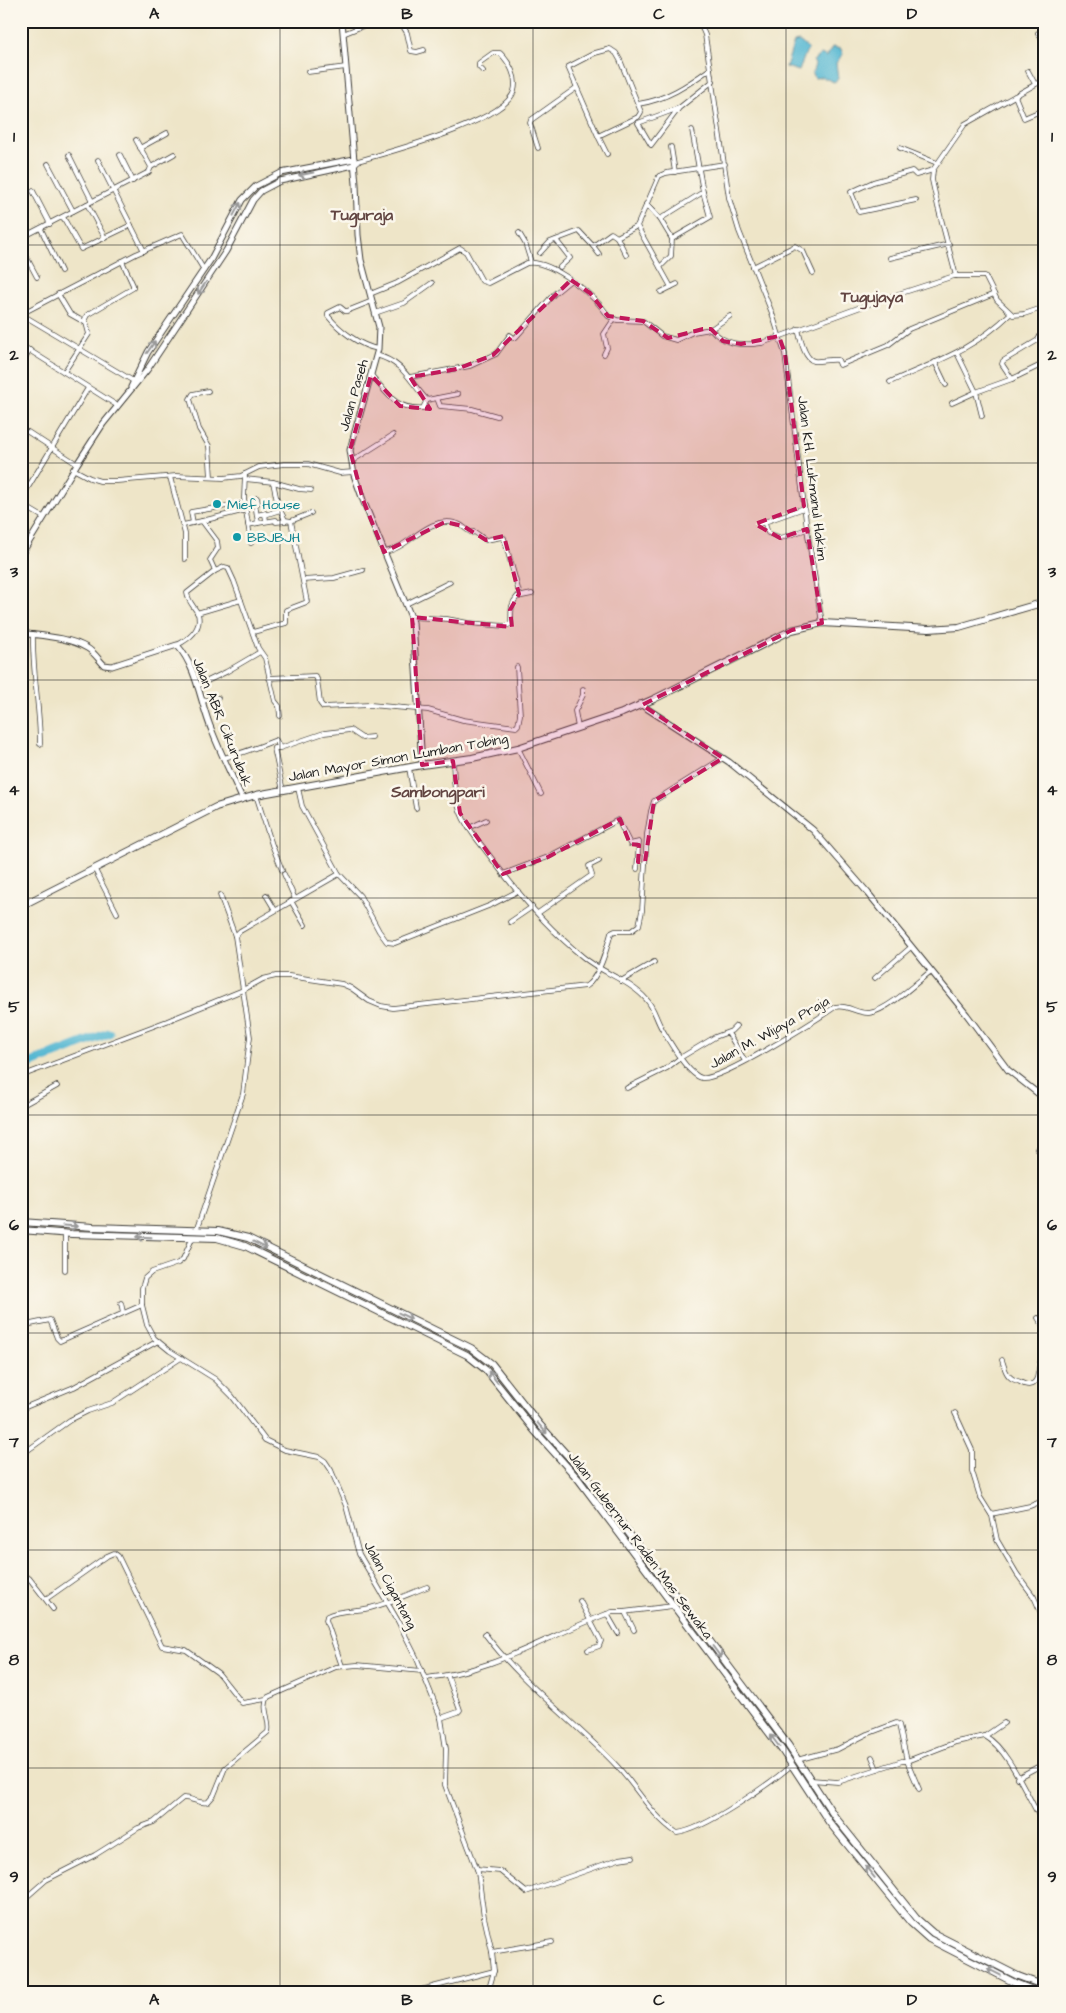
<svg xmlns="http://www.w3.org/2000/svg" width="1066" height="2013" viewBox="0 0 1066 2013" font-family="'Architects Daughter',sans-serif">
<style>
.water{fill:#54b7d2;stroke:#386a77}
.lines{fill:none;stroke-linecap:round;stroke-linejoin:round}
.river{stroke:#54b7d2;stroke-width:9}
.minor-casing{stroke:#3c3a36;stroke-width:5.5}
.tertiary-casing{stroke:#3c3a36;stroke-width:7}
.primary-casing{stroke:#3c3a36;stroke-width:8}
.minor{stroke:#fff;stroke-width:4}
.tertiary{stroke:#fff;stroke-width:5}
.primary{stroke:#fff;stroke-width:6}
.oneway{stroke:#999}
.marked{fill:#c2185b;fill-opacity:0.2;stroke:#c2185b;stroke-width:4;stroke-dasharray:10 6;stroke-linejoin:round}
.grid{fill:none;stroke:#1c1c1c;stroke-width:1;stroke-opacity:0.55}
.culture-dot{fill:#0f9aa8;stroke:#fbf7ec;stroke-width:2}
.labels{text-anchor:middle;stroke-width:5;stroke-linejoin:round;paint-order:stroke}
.street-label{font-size:14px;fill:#1c1c1c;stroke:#fbf7ec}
.culture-label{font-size:14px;fill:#0d838f;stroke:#fbf7ec;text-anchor:start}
.quarter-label{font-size:16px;font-weight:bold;fill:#624542;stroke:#fbf7ec}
.neatline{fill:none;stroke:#1c1c1c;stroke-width:2}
.grid-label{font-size:16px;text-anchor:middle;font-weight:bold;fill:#1c1c1c}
</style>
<rect width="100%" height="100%" fill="#fbf7ec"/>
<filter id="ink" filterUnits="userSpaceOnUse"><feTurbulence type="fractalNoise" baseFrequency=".02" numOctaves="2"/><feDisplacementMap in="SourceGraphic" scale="10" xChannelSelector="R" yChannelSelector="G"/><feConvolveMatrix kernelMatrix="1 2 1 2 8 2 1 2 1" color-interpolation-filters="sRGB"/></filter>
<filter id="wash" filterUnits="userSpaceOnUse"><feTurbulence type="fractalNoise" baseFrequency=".0096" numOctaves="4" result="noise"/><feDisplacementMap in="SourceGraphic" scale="20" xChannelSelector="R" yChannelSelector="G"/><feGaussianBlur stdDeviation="1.12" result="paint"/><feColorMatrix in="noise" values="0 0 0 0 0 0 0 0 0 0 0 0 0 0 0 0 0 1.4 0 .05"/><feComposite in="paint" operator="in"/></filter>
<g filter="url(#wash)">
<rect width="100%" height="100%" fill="#eee5c8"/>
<g class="water">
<path d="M799,41L809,49L806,52L799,71L786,67L794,42Z"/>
<path d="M832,47L841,49L843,54L836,63L838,79L834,82L822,77L815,78L812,75L815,64L813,61L821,54L827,57Z"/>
</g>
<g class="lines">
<path class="river" d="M21,1067L109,1033"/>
</g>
</g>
<g filter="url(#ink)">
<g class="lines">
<g class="minor-casing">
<g id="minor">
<path d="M144,21L156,27"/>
<path d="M400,21L407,33L411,51L417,52L424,50"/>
<path d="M699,21L705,35L729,198L739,231L772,313L785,354L807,529L822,623"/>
<path d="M1038,33L1043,40L1045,39"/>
<path d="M343,34L375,21"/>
<path d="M1045,58L1042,61L1045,66"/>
<path d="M1028,71L1035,84"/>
<path d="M308,72L346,67"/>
<path d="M1015,96L1024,118L1045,109"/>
<path d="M638,104C666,100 688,85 710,69"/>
<path d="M679,108L651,145L638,123L679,108L713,81"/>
<path d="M598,136L568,67L595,53L610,49L616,53L620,60L641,112L638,117L598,136L607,154"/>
<path d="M136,140L151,167"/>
<path d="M671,147L675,172"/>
<path d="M140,148L167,133"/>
<path d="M538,148L530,123L531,120L576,88"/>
<path d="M900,148L937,163"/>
<path d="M69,155L92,201"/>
<path d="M120,155L133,181"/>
<path d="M98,160L144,251"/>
<path d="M48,164L73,211"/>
<path d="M354,165L358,161C388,152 505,122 514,91C518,77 509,62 500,53H493L479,63V67L483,71"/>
<path d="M33,191L50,224"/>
<path d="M916,200L859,212L851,192L873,182L912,171L916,175L933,170"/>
<path d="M87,204L105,238"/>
<path d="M646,204L660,219L672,239L710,217L703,192L692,130"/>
<path d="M63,217L81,249L131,225"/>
<path d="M660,219L703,192"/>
<path d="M637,226L671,287L677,284"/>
<path d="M41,229L61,271"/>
<path d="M519,233L525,243L531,262"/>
<path d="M21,238L149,172L151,167L174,154"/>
<path d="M556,240L570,258L560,267"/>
<path d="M593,246L599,254"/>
<path d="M21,247L37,277"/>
<path d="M540,253L550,242L579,231L593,246L611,233L617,237"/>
<path d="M626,255L617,237L637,226L659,176L666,173L725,164"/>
<path d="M890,258L949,244"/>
<path d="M660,267L671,256L672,239"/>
<path d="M753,267L795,246L803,251L813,273"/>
<path d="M956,276L938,207L932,180L933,170L965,124L1045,79"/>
<path d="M661,292L671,287"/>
<path d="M58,294L70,314L86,323"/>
<path d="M370,294L397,283L460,248L466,252L482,281L488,283L527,263C550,259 597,296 608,316L617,320L643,321L662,336L676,340L693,332L711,329C724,345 742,346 762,343L880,300L954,276H985L997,300L1013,315L1024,314L1045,307"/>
<path d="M372,301L347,311H345L340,307L328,313V316C339,330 360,346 378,349"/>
<path d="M375,313L404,303L432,283"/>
<path d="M21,314L136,254L182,234L204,270"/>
<path d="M21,314L135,382"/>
<path d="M1045,326L1038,340L1003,361L1002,364L1012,379L1045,363"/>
<path d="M711,329L730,316"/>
<path d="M798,329C800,337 804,359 814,361C818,362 831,359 838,360L840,365L888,345L909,329L994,294"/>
<path d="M21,345L118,406"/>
<path d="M957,353L976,392L1012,379"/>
<path d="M604,354L607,348L604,334L614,319"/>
<path d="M376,355C405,363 409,381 427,400L458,394"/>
<path d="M935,362L946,385"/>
<path d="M21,365L30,350"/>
<path d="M64,372L89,334L85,319L87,315L133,288V285L122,261"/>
<path d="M371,375C388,394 395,410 423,408L427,400"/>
<path d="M410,377L470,366L496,354L510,335L514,338L516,337L554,294L571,280"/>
<path d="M890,382C937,361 973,350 1010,314"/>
<path d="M208,391L193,394L190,399L199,429L209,446L211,477"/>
<path d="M437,398L440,406L472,409L497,416"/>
<path d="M952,403L976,392L982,416"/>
<path d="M28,432L77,464"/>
<path d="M352,461L393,435"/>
<path d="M73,469L90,478L100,481H117L176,476L223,478L241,476L259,467L284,464H308L340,473L354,472"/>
<path d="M245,474L244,498L251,543"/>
<path d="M170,477L185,534V559"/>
<path d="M245,479L273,482L299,489L311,490"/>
<path d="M273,482L278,506L285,520L291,521L311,513"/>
<path d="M21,499L88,388"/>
<path d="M21,504L43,517"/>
<path d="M245,505L258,503L257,498"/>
<path d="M257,515L265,513L266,521"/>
<path d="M265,515L280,510"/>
<path d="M202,521L246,510"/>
<path d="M764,521L768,533L781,538L807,529"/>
<path d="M193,523L191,512L245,503"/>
<path d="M258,523L276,520V522L286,521"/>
<path d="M759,524L804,508"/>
<path d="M183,525L202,521L217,541L218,548L210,560L215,571"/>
<path d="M248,525L258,523L255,503"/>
<path d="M384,552C409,549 426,516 455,523C461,524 464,528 469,531C475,535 470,530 476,533C479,535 482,538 486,540L502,537L504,538L520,596"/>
<path d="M303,580L334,578L363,570"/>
<path d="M406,604L450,582"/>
<path d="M197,613L241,600"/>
<path d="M412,617L447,619L468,623L505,626L511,624C512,613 509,606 517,597L532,594"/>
<path d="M253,632L286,623V610L307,602L291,521"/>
<path d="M33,634C32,671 40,707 40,744"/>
<path d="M177,645C189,639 202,629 198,614C195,607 188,602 187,593L215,571L224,567L228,568L234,581L258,648L265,658L275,701L279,706L280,716"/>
<path d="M269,678L315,676L317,679L320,703L323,707L370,705L428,710L463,720L516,727L518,725L520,715L517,667"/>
<path d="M197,686L226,672L260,652"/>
<path d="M202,701L218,698"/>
<path d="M578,728L575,711L583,695V689"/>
<path d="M518,748L541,794"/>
<path d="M224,758C242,753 259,747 276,740L279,746"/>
<path d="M453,761C454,778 454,798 461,813C466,827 477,839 486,851C514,889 546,927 583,957C602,973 629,980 646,999C654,1007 656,1019 662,1029C669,1041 688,1075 702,1078C721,1081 816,1020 835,1007C847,1004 857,1014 869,1013C887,1011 916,983 931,971"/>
<path d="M409,768L416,808"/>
<path d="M298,788L302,806L339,874L360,896L379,931L387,942L395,943L491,905L518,891"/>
<path d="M283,791L274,748H280L324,733L350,730L362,738L372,737"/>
<path d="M256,795L272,845L282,870"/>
<path d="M469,828L486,820"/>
<path d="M94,868L117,913"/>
<path d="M284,874L295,899"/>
<path d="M503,874L548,857L618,820L630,844L639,842L637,869"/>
<path d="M220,895L235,936"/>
<path d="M266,895L275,910"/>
<path d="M291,901L305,925"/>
<path d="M538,913L592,875L589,866L599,861"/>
<path d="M510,922L532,907"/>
<path d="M875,978L911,947"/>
<path d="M621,981L654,962"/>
<path d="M728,1033L745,1061"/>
<path d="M21,1076L167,1021L243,990L263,979L276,976H289L342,984L351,988L369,1001L381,1006L393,1008L586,986C599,978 607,948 611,933L615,931H631L639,925L642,911L647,834L651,811L654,801L723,758"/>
<path d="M627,1088L667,1068L680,1058L715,1037L731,1031L736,1026"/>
<path d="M21,1106L57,1086"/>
<path d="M1037,1149L1045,1144"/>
<path d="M196,1231L243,1094L250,1037L235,936L240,931L339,874"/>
<path d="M192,1239L183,1259L178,1263L152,1272L145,1278L142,1288V1305L147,1325L154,1338L170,1351L215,1379L232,1396L265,1440L285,1450L319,1457L325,1461L331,1470L346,1506L359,1554L398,1621L417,1659L441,1718L446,1749L445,1785L478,1872L484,1917L492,1952L494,1971L490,1985L483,1992"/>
<path d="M65,1270V1233"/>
<path d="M121,1303L123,1312"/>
<path d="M1038,1318L1045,1328"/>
<path d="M21,1326L50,1320L57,1338L60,1341L142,1305"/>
<path d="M1002,1360C1004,1366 1005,1372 1009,1376C1012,1380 1016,1380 1020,1382C1027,1386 1033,1387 1037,1378L1045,1340"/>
<path d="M21,1409L74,1387L158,1341"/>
<path d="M955,1413L972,1450V1471L980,1497L992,1516L997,1540L1017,1574L1034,1597L1045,1622"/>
<path d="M21,1455L70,1420L88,1411L112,1403L181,1358"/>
<path d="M991,1514L1030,1506L1045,1500"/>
<path d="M21,1575L29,1578L53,1609"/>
<path d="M46,1599L107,1556L114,1553L118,1556L162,1646L186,1650L218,1673L242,1703L266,1699"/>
<path d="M580,1601L601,1641L599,1646L588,1650"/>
<path d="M625,1612L634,1630"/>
<path d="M607,1614L618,1633"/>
<path d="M485,1634C521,1682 571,1719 613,1762C636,1785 649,1814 677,1833C705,1830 769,1784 792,1765"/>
<path d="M342,1666L326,1620L327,1616C337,1610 358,1611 370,1608C390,1603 408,1594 427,1587"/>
<path d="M425,1678C492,1673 550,1634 612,1612H623L673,1606"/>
<path d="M441,1718L458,1712L460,1710L448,1677"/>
<path d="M985,1736L1004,1723"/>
<path d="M872,1757L877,1769"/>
<path d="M797,1760L838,1749L867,1734L896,1723L899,1725L907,1761L956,1742L985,1736C1010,1750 1029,1801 1045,1826"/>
<path d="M1017,1778L1045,1763"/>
<path d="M811,1780L838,1782L902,1761H907L919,1789"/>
<path d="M477,1869L500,1871L526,1892L619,1859L633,1857"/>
<path d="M21,1902L46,1880L95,1855L138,1828L154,1822L183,1798C191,1797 199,1805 208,1802L214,1795L225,1768L268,1732C271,1720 261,1709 268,1697L336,1667L357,1665L422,1671"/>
<path d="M492,1952L552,1942"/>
<path d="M413,1992L494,1971"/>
</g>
</g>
<g class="tertiary-casing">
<g id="tertiary">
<path d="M342,21L356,184L358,235L361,260L379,327L378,349L350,450L354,475L363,500L413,622L422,765"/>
<path d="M131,387L148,352L211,259L242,200L256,186L281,173L354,159"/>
<path d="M21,555L77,464L103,424L147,370L226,251L253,200L261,191L280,181L354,165"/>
<path d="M21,633C42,636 69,637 87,648C94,652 99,660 104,665L112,666L177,645C198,669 200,703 212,731C221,754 232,776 242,798"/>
<path d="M640,704L729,762L813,830L868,893L967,1015L1008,1070L1045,1099"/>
</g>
</g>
<g class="primary-casing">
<g id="primary">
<path d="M21,906L216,807L256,795L422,765L472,758L518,748L622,713L654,699L792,630L822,623L929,629L959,627L1045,602"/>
<path d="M21,1222L93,1227L218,1231L248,1238L471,1348L492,1364L540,1425L585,1475L788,1745L835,1817L916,1918L933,1933L1018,1976L1045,1986"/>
<path d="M21,1230L72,1234L217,1238L245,1246L467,1355L486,1370L534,1430L579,1480L782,1750L829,1822L911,1923L929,1939L1015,1983L1038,1992"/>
</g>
</g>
<use href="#minor" class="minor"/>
<use href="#tertiary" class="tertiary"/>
<use href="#primary" class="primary"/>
</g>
<defs><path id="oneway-shaft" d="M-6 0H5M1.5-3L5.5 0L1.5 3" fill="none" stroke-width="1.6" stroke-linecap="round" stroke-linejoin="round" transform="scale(1.25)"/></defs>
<g class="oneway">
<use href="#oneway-shaft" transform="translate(306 174) rotate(169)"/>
<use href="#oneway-shaft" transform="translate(237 209) rotate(-62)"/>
<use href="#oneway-shaft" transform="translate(202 288) rotate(124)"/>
<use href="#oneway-shaft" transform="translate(151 347) rotate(-56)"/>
<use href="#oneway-shaft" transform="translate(70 1226) rotate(3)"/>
<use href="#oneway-shaft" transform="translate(144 1237) rotate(-178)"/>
<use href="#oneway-shaft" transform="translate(260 1245) rotate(27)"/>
<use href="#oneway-shaft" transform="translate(405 1316) rotate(26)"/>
<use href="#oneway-shaft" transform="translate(493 1377) rotate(-128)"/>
<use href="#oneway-shaft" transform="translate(542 1428) rotate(49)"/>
<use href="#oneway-shaft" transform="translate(717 1652) rotate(53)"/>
<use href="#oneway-shaft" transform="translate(775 1741) rotate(-127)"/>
<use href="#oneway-shaft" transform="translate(870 1872) rotate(-129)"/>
<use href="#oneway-shaft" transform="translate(994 1972) rotate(-153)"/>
</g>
</g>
<path class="marked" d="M571,280L590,293L608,316L643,321L668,338L703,329H711L723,341L741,344L779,336L785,354L804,506L755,524L780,538L807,529L822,623L792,630L642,705L723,758L654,801L645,862H638L639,845L630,844L620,819L548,857L503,874L460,813L453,761L422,765L412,617L512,627L510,610L519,594L504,536L486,540L463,526L445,522L384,552L363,500L350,450L371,375L400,406L430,409L410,377L457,369L493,355Z"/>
<path class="grid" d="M280,21V1992M533,21V1992M786,21V1992M21,245H1045M21,463H1045M21,680H1045M21,898H1045M21,1115H1045M21,1333H1045M21,1550H1045M21,1768H1045"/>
<g class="culture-dot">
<circle cx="217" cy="504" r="5"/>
<circle cx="237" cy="537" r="5"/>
</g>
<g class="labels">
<g class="street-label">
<text transform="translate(353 395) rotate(-74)" y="5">Jalan Paseh</text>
<text transform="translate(813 478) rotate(83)" y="5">Jalan K.H. Lukmanul Hakim</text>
<text transform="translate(223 722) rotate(68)" y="5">Jalan ABR Cikurubuk</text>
<text transform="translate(398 757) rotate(-10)" y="5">Jalan Mayor Simon Lumban Tobing</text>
<text transform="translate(769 1032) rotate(-29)" y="5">Jalan M. Wijaya Praja</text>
<text transform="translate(641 1545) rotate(53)" y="5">Jalan Gubernur Raden Mas Sewaka</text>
<text transform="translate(391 1585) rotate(62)" y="5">Jalan Cigantang</text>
</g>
<g class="culture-label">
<text x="227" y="509">Mief House</text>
<text x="247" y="542">BBJBJH</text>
</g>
<g class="quarter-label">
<text x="362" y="220">Tuguraja</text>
<text x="872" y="302">Tugujaya</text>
<text x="438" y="797">Sambongpari</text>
</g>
</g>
<rect width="1066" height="2013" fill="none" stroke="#fbf7ec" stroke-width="55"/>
<rect x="28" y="28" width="1010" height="1958" class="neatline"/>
<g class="grid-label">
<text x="154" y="19">A</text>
<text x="407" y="19">B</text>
<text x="659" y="19">C</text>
<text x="912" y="19">D</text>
<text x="14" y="142">1</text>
<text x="1052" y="142">1</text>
<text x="14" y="360">2</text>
<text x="1052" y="360">2</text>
<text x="14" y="577">3</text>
<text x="1052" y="577">3</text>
<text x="14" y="795">4</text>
<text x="1052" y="795">4</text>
<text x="14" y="1012">5</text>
<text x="1052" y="1012">5</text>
<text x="14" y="1230">6</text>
<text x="1052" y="1230">6</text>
<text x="14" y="1447">7</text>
<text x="1052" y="1447">7</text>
<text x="14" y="1665">8</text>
<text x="1052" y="1665">8</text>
<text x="14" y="1882">9</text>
<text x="1052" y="1882">9</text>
<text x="154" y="2005">A</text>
<text x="407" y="2005">B</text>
<text x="659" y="2005">C</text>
<text x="912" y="2005">D</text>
</g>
</svg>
